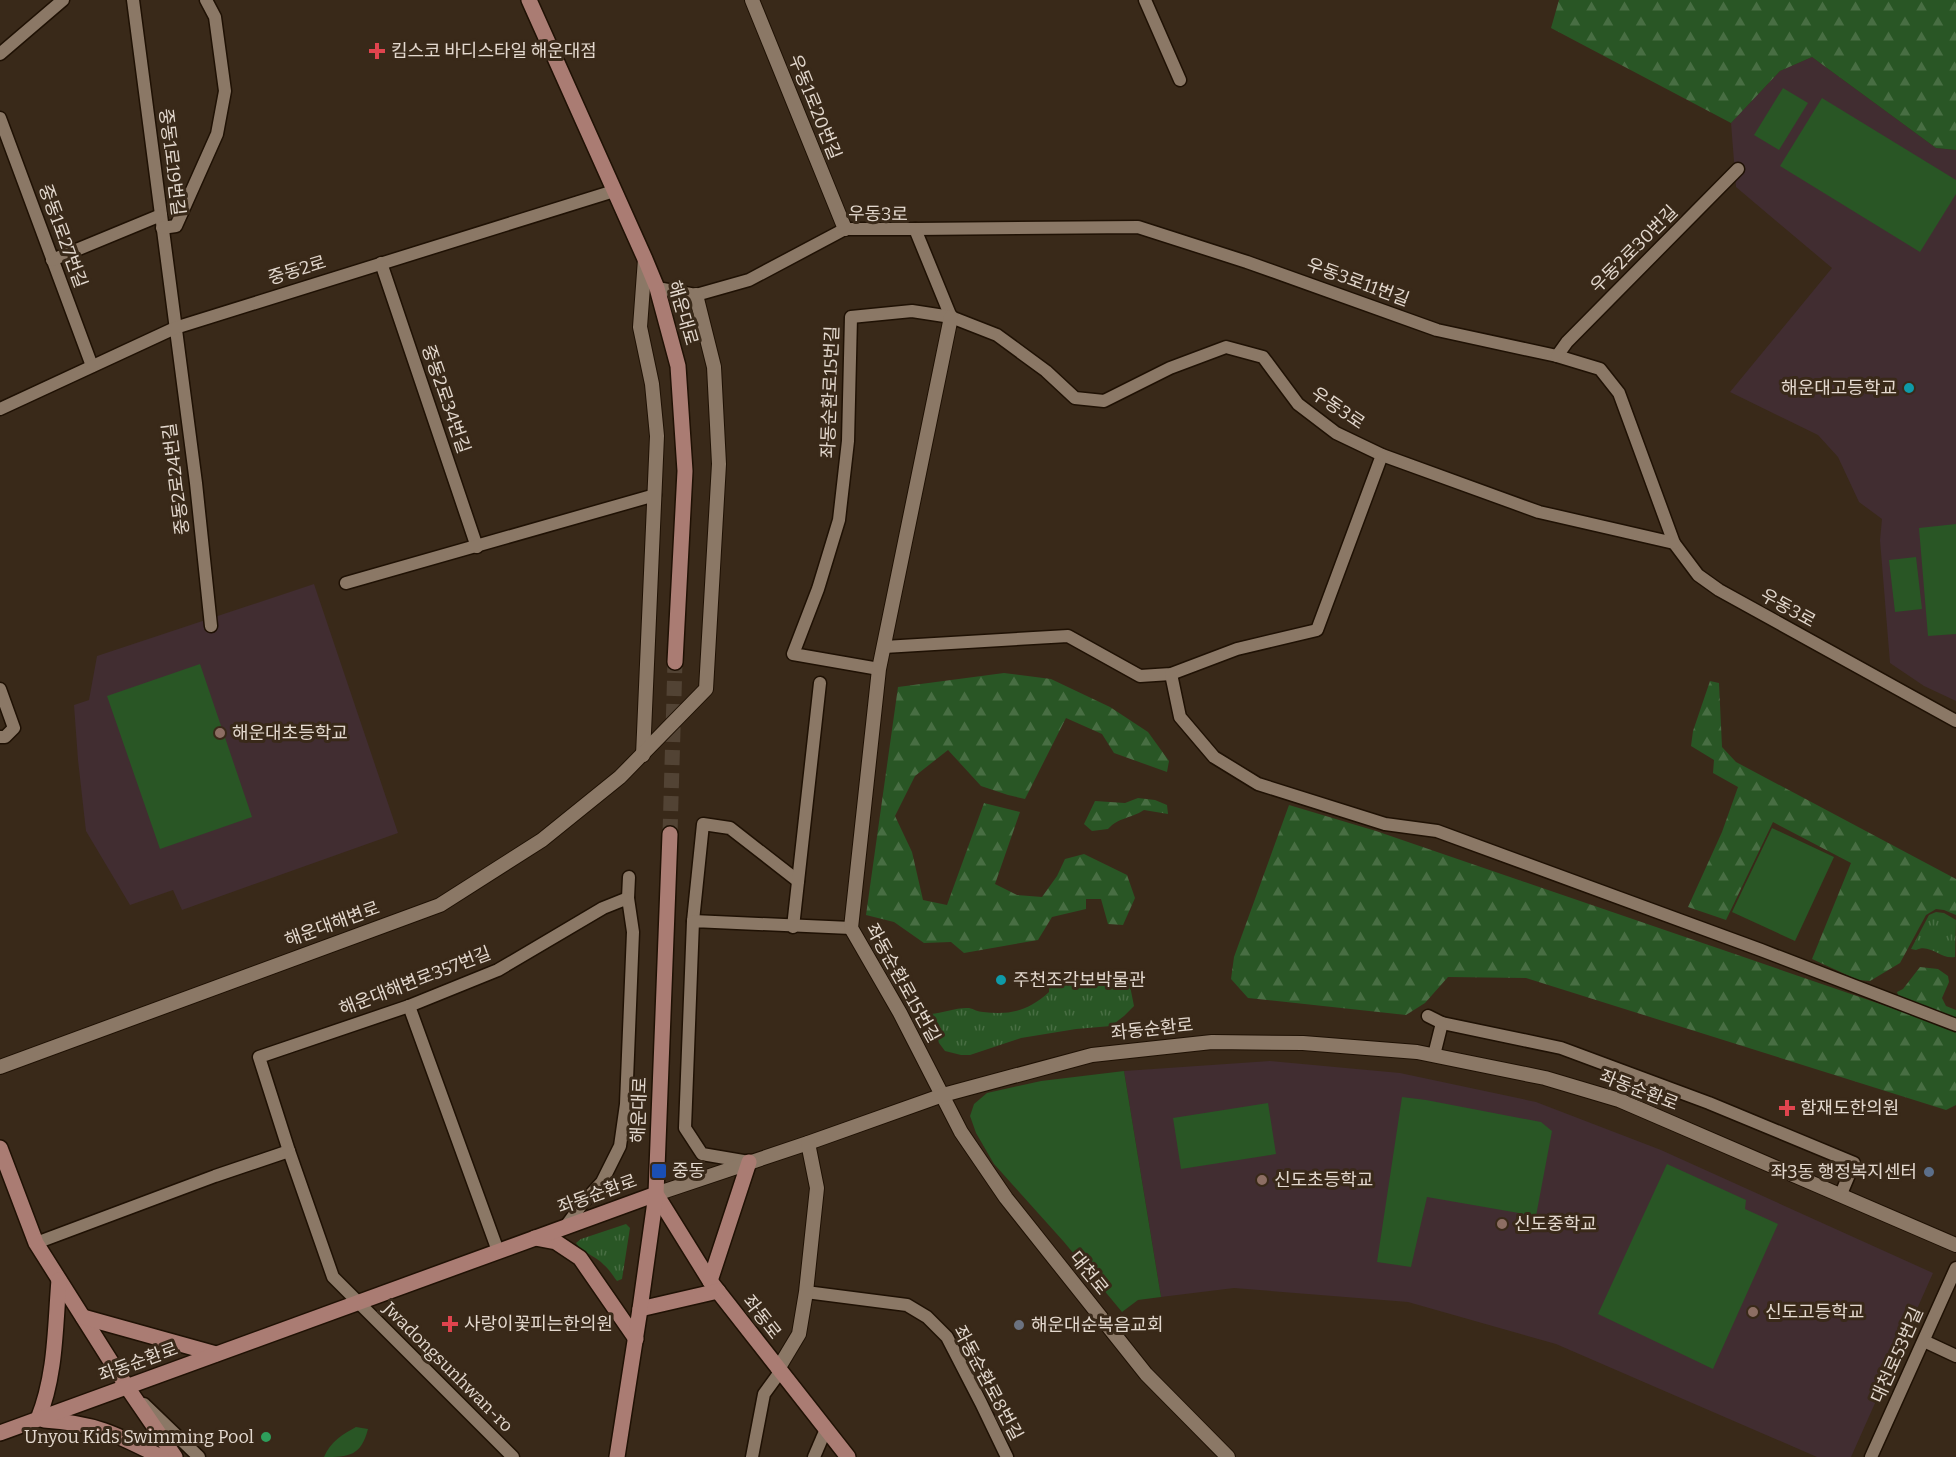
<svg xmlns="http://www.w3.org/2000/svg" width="1956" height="1457" viewBox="0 0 1956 1457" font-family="Bitter,'Noto Sans KR',serif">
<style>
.education{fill:#412d31}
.grass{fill:url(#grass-tufts)}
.forest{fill:url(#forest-firs)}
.green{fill:#295625}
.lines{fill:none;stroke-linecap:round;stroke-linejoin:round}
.secondary-tunnel{stroke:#524334;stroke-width:15;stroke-dasharray:15 8;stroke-linecap:butt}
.minor-casing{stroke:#1f1104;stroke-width:15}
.tertiary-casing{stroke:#1f1104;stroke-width:16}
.secondary-casing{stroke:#1f1104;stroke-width:18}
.minor{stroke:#8b7866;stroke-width:12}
.tertiary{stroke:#8b7866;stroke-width:14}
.secondary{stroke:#aa7c73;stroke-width:15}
.health-dot{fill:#e0444e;stroke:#392919;stroke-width:2}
.culture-dot{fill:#0f9aa8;stroke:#392919;stroke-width:2}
.education-dot{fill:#8d6e63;stroke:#392919;stroke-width:2}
.transit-dot{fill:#1a4fb4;stroke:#392919;stroke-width:2}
.service-dot{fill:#5c6f8a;stroke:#392919;stroke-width:2}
.worship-dot{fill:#6b7280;stroke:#392919;stroke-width:2}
.leisure-dot{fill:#2e9e5b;stroke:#392919;stroke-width:2}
.labels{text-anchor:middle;stroke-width:6;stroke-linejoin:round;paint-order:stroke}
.poi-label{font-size:18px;fill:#e3d8ce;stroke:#392919;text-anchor:start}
.street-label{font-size:18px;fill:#e3d8ce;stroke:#392919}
</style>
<defs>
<pattern id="grass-tufts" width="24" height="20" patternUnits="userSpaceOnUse" patternTransform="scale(1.5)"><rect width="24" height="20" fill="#295625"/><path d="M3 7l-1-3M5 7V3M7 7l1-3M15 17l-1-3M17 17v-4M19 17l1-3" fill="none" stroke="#486e43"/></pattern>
<pattern id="forest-firs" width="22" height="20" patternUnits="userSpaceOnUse" patternTransform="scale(1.5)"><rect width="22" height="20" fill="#295625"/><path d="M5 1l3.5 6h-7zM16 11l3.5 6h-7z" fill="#486e43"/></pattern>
</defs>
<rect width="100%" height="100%" fill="#392919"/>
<g class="education">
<path d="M1812,57L1936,148L1956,150V701L1924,686L1890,663L1880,540L1882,519L1859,502L1838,457L1818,435L1730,392L1832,268L1736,187L1731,123L1780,71Z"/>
<path d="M314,584L398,833L182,910L173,890L130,905L86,831L78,760L74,705L89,700L97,656Z"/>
<path d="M1270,1061L1400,1073L1536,1102L1661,1150L1933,1273L1851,1457H1817L1556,1344L1408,1302L1234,1288L1161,1297L1124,1071Z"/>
</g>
<g class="grass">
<path d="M1936,912L1944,913L1956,920L1955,957C1941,960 1930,943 1916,950L1911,949L1929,915Z"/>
<path d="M1098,975L1101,985L1116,984L1122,979L1129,981L1134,1006L1124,1016L1111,1026L1076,1029L1021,1038L970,1055H961L945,1051L939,1043L931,1014C942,1013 958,1007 969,1008C974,1009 978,1012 983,1012C1011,1015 1028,1011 1049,992V983Z"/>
<path d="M626,1224L630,1228L622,1279L617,1281C613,1276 609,1269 604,1265C596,1256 581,1252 576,1243L581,1239Z"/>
</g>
<g class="forest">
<path d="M1559,0H1956V150L1936,148L1812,57L1780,71L1731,123L1551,28Z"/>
<path d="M1004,673L1051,679L1110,707L1148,732L1169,761L1167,772L1114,753L1102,734L1066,718L1025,799L1008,795L981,786L948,750L915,776L895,816L912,852L923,900L947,905L984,803L1020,812L995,884L1017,895L1042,897L1057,876L1065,859L1084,854L1127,875L1135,898L1123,925L1108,924L1101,899H1086V909L1052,917L1038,940L964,953L951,942L924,943L894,922L866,915L898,687Z"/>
<path d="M1710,681L1719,683L1722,747L1736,762L1956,879V915L1944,910L1936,909L1926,915L1900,963L1870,981L1858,980L1812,959L1851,863L1773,822L1726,920L1688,907L1722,832L1738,787L1713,773L1714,760L1691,746L1693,731Z"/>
<path d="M1138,798L1155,800L1167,805L1168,814L1144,810C1130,819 1119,817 1108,829L1092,831L1084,824L1095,801L1125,803Z"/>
<path d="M1289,805L1376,831L1956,1030V1105L1946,1110L1526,978L1448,977L1425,1003L1406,1015L1248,998L1231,979L1234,957Z"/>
<path d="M1920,967L1938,969L1948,976L1949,982L1942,998L1946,1006L1956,1010V1019L1899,998L1897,992L1903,989Z"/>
</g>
<g class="green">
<path d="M1783,88L1808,103L1779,150L1754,135Z"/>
<path d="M1822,98L1956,180V194L1920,252L1780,166Z"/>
<path d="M1956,524V634L1928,636L1919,528Z"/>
<path d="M1916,557L1922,609L1895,612L1889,560Z"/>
<path d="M200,664L252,817L160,849L107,696Z"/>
<path d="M1772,828L1834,857L1795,941L1732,912Z"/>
<path d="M1124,1071L1161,1297L1138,1300L1122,1312L1064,1242L994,1164L976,1133L970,1116L974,1104L987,1093L1041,1081Z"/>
<path d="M1402,1097L1426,1100L1541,1122L1552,1131L1536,1216L1427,1197L1411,1267L1377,1262Z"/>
<path d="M1268,1103L1276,1154L1181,1169L1173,1118Z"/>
<path d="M1667,1164L1746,1200L1745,1209L1778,1224L1713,1369L1598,1314Z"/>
<path d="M356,1427L368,1429C361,1456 349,1457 324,1457C330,1442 343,1434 356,1427Z"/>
</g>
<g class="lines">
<path class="secondary-tunnel" d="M670,834L675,662"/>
<g class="minor-casing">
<g id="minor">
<path d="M133,0L196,483L211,626"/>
<path d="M1145,0L1180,80"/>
<path d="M0,54L63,0"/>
<path d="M0,118L92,366"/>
<path d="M162,228L176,226L217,134L225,91L215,17L206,0"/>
<path d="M915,229L1138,227L1247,262L1437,330L1557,356L1600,369L1619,393L1674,543L1698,575L1719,590L1956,721"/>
<path d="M52,260L161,215"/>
<path d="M381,263L477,547"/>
<path d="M657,288L696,295L749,280L845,229H915L951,317"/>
<path d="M1557,356L1567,342L1738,169"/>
<path d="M0,409L175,328L614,191"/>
<path d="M346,583L655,495"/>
<path d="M884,647L1068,636L1140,676L1171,674L1237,649L1317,630L1382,455"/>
<path d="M879,669L793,654L818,589L839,520L848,441L851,317L912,311L951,317L997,335L1046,371L1075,398L1104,401L1170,368L1226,347L1263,357L1298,404L1336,433L1382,455L1539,512L1674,543"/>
<path d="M1171,674L1180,717L1214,757L1258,784L1385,824L1437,831L1761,950L1956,1025"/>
<path d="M0,689L14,728L5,737H0"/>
<path d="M628,898L629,877"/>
<path d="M693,921L703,824L730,828L798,881"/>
<path d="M793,927L820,683"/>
<path d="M409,1006L498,1251"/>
<path d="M1428,1016L1442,1023L1434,1055"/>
<path d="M1442,1023L1561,1048L1709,1103L1854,1163L1841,1194"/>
<path d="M749,1162L702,1154L685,1128L693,921L851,928"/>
<path d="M36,1243L215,1176L289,1151"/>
<path d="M806,1292L907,1305L927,1317L947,1337L981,1403L1007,1457"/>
<path d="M1924,1341L1956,1356"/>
<path d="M144,1404L199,1457"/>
<path d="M513,1457L333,1277L289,1151L259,1057L409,1006L498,970L603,908L628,898L633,932L626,1104L620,1146L602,1182L582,1204L566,1226"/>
<path d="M752,1457L764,1394L780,1372"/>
<path d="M814,1457L826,1429"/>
<path d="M1871,1457L1956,1268"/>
</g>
</g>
<g class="tertiary-casing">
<g id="tertiary">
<path d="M752,0L845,229"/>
<path d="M951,317L879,669L851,928L900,1013L961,1132L1006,1198L1146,1374L1228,1457"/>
<path d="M643,755L657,436L652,384L640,327L645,259"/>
<path d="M0,1067L440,905L542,840L620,777L706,689L719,464L714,367L696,295"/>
<path d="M656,1194L808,1143L943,1095L1092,1055L1212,1042L1303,1043L1417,1052L1545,1078L1619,1100L1956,1245"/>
<path d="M778,1369L799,1334L806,1292L817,1188L808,1143"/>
</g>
</g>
<g class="secondary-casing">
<g id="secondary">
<path d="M529,0L645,259L657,288L678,366L685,471L675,662"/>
<path d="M0,1148L36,1243L127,1387L175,1457"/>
<path d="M656,1194L710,1281L848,1457"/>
<path d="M535,1238L556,1242L580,1258L636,1339"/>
<path d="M710,1281L749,1162"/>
<path d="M640,1309L718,1291"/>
<path d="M83,1317L216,1354"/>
<path d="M38,1419C56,1375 55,1327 59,1280"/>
<path d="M44,1420C95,1423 116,1434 161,1457"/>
<path d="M0,1433L656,1194"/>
<path d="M617,1457L640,1309L656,1194L670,834"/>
</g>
</g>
<use href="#minor" class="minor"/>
<use href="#tertiary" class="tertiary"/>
<use href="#secondary" class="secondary"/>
</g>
<g class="health-dot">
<path d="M374 42h6v6h6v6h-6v6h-6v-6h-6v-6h6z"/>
<path d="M1784 1099h6v6h6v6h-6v6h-6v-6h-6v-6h6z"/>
<path d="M447 1315h6v6h6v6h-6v6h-6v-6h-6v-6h6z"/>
</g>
<g class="culture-dot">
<circle cx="1909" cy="388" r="6"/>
<circle cx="1001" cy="980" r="6"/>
</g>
<g class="education-dot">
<circle cx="220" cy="733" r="6"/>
<circle cx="1262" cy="1180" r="6"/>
<circle cx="1502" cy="1224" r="6"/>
<circle cx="1753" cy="1312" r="6"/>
</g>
<rect class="transit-dot" x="651" y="1163" width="16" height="16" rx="3"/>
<circle class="service-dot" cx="1929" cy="1172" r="6"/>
<circle class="worship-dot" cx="1019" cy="1325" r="6"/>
<circle class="leisure-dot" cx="266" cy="1437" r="6"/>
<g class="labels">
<g class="poi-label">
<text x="391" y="57">킴스코 바디스타일 해운대점</text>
<text x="1897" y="394" text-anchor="end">해운대고등학교</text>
<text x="232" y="739">해운대초등학교</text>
<text x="1013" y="986">주천조각보박물관</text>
<text x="1800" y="1114">함재도한의원</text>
<text x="672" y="1177">중동</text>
<text x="1917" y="1178" text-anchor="end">좌3동 행정복지센터</text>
<text x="1274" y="1186">신도초등학교</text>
<text x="1514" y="1230">신도중학교</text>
<text x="1765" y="1318">신도고등학교</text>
<text x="464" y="1330">사랑이꽃피는한의원</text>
<text x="1031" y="1331">해운대순복음교회</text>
<text x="254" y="1443" text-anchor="end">Unyou Kids Swimming Pool</text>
</g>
<g class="street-label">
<text transform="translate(815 107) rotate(68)" y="6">우동1로20번길</text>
<text transform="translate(172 162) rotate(83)" y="6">중동1로19번길</text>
<text transform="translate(878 214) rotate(1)" y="6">우동3로</text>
<text transform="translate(63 236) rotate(70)" y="6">중동1로27번길</text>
<text transform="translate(1634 249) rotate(-45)" y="6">우동2로30번길</text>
<text transform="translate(297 270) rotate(-17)" y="6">중동2로</text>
<text transform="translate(1358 282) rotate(20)" y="6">우동3로11번길</text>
<text transform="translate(683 313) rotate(74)" y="6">해운대로</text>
<text transform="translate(830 392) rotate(-88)" y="6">좌동순환로15번길</text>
<text transform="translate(446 399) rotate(71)" y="6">중동2로34번길</text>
<text transform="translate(1338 408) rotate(34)" y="6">우동3로</text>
<text transform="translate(176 479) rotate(-97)" y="6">중동2로24번길</text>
<text transform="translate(1788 608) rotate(29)" y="6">우동3로</text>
<text transform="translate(332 924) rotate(-20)" y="6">해운대해변로</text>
<text transform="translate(415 981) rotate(-21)" y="6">해운대해변로357번길</text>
<text transform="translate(903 983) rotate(61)" y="6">좌동순환로15번길</text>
<text transform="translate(1152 1029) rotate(-6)" y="6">좌동순환로</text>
<text transform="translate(1639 1090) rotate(21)" y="6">좌동순환로</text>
<text transform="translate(639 1110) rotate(-88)" y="6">해운대로</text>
<text transform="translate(597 1194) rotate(-20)" y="6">좌동순환로</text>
<text transform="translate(1089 1273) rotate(51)" y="6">대천로</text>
<text transform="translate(762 1317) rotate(52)" y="6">좌동로</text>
<text transform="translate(1897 1355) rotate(-66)" y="6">대천로53번길</text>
<text transform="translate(138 1362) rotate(-20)" y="6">좌동순환로</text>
<text transform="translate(448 1367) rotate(45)" y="6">Jwadongsunhwan-ro</text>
<text transform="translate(988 1383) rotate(62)" y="6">좌동순환로8번길</text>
</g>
</g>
</svg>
